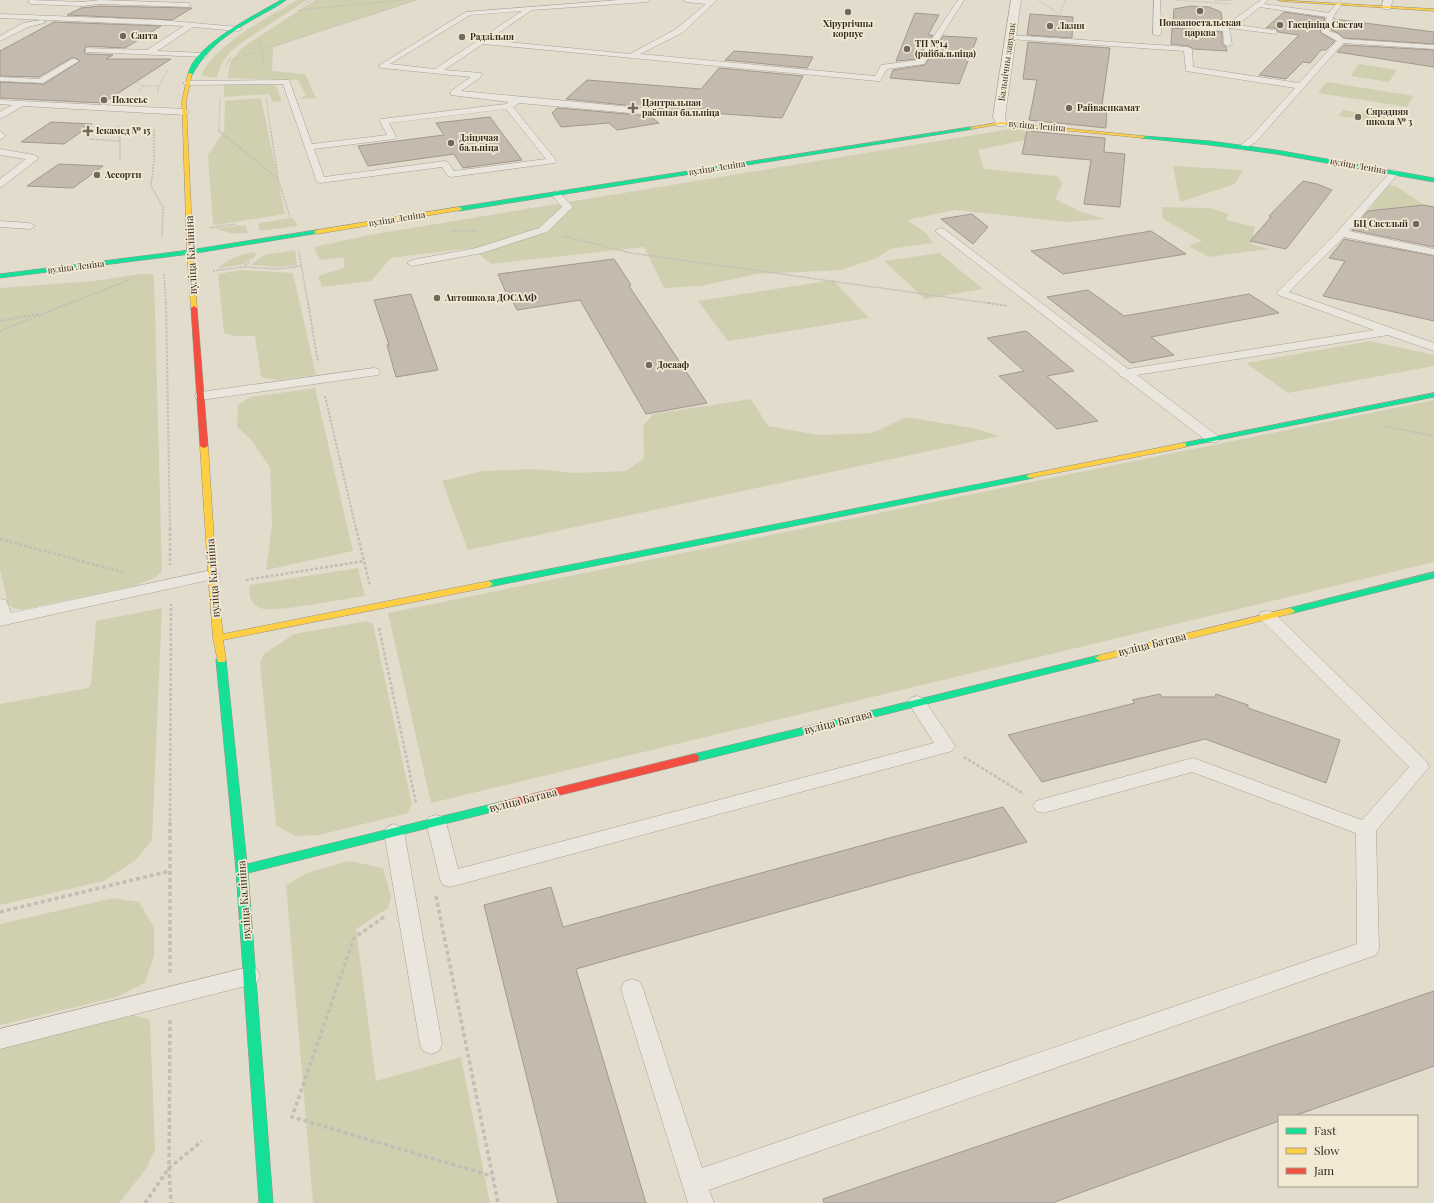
<svg xmlns="http://www.w3.org/2000/svg" width="1434" height="1203" viewBox="0 0 1434 1203" font-family="'Playfair Display',serif">
<style>
.green{fill:#d0d0b1}
.building{fill:#c5baae;stroke:#a2988d}
.lines{fill:none;stroke-linecap:round;stroke-linejoin:round}
.lane-casing{stroke:#a7a196;stroke-width:1}
.street-casing{stroke:#a7a196;stroke-width:1}
.fast-casing{stroke:#979086;stroke-width:1}
.slow-casing{stroke:#979086;stroke-width:1}
.jam-casing{stroke:#979086;stroke-width:1}
.path-far4{stroke:#c2bdb5;stroke-width:1;stroke-dasharray:1.5 1;stroke-linecap:butt}
.path-far3{stroke:#c2bdb5;stroke-width:1.5;stroke-dasharray:2 1;stroke-linecap:butt}
.path-far2{stroke:#c2bdb5;stroke-width:2;stroke-dasharray:2.5 1.5;stroke-linecap:butt}
.path-far1{stroke:#c2bdb5;stroke-width:2.5;stroke-dasharray:3 2;stroke-linecap:butt}
.path{stroke:#c2bdb5;stroke-width:3.5;stroke-dasharray:4 3;stroke-linecap:butt}
.lane{fill:#eae6de;fill-rule:evenodd}
.street{fill:#eae6de;fill-rule:evenodd}
.fast{fill:#16e098;fill-rule:evenodd}
.slow{fill:#ffcf43;fill-rule:evenodd}
.jam{fill:#f24e42;fill-rule:evenodd}
.poi-dot{fill:#72685c;stroke:#f2e9d4;stroke-width:1.5}
.labels{text-anchor:middle;stroke-width:3.5;stroke-linejoin:round;paint-order:stroke}
.far-poi-label{font-size:9px;font-weight:bold;fill:#35291f;stroke:#f2e9d4;text-anchor:start}
.far-street-label{font-size:9px;fill:#35291f;stroke:#f2e9d4}
.street-label{font-size:11px;fill:#35291f;stroke:#f2e9d4}
</style>
<rect width="100%" height="100%" fill="#e2dccd"/>
<g class="green">
<path d="M297,0H307L241,43C227,54 221,61 217,78L203,76L202,73C220,40 265,20 297,0Z"/>
<path d="M315,0H418L273,47L272,71L305,74L316,98L299,99L306,95L298,80L227,78L231,61L243,47Z"/>
<path d="M1359,64L1397,70L1389,82L1351,76Z"/>
<path d="M1327,82L1414,96L1407,107L1318,93Z"/>
<path d="M224,84L270,85L276,86L282,101L273,102L269,94L224,97Z"/>
<path d="M261,98L285,214L216,225L213,224L208,155L224,131L225,101Z"/>
<path d="M1343,110L1388,117L1384,123L1339,116Z"/>
<path d="M1022,127L1030,139L978,150L984,169L1057,176L1063,183L1055,199L1079,211L1104,219L1066,222L955,210L907,220L926,233L933,243L890,249L877,258L841,270L757,274L701,286L664,288L644,247L491,264L471,248L391,258L371,281L322,287L318,276L344,268V257L320,260L314,247L369,235Z"/>
<path d="M1173,166L1243,170L1235,184L1180,202Z"/>
<path d="M1386,185L1396,186L1424,205L1369,211Z"/>
<path d="M1162,207L1210,208L1229,214L1226,220L1255,227L1251,244L1269,249L1209,257L1188,246L1202,241L1163,219Z"/>
<path d="M290,218H293L297,225L296,226L260,231L258,224L260,223Z"/>
<path d="M245,225L248,233C236,234 227,234 216,228Z"/>
<path d="M295,250L297,265L279,267L250,265L264,255Z"/>
<path d="M255,252L256,256L244,264L217,269C228,258 239,255 255,252Z"/>
<path d="M939,253L983,289L925,299L884,261Z"/>
<path d="M241,270L293,273L316,375L276,380L261,377L255,336H234L224,333L218,274Z"/>
<path d="M140,274H149L154,275L162,571L156,577L134,586L21,610L13,608L8,604L0,570V288L94,281Z"/>
<path d="M833,280L869,318L728,341L698,301Z"/>
<path d="M1370,341L1434,355V366L1288,393L1246,363Z"/>
<path d="M315,388L353,551L266,570L272,526L270,467L251,440L237,427L238,405L250,397Z"/>
<path d="M751,399L768,426L819,435L872,433L907,417L977,429L999,436L468,550L442,481L483,471L534,469L575,473L626,471L644,458L643,426L653,414Z"/>
<path d="M1434,400V562L431,803L388,613Z"/>
<path d="M358,568L365,596C348,598 271,614 260,608C249,603 249,595 250,585Z"/>
<path d="M162,608L152,840L136,860L104,881L0,905V704L88,688L91,684L96,621Z"/>
<path d="M367,621L373,624L412,805L408,813L319,835L295,836L276,825L260,663L264,654L294,634Z"/>
<path d="M349,861L383,868L391,897L388,908L356,929L376,1081L461,1057L490,1203H313L286,885L307,873Z"/>
<path d="M113,898L139,902L154,927V956L145,983L117,997L0,1025V924Z"/>
<path d="M134,1015L150,1020L155,1150L146,1169L119,1203H0V1049Z"/>
</g>
<g class="building">
<path d="M100,6L188,8H192L172,20L67,15L81,8Z"/>
<path d="M1191,6L1209,7L1221,12L1223,25L1173,21L1174,9Z"/>
<path d="M1284,12L1325,18L1320,32L1335,41L1326,50H1321L1310,63L1303,62L1286,79L1259,75L1299,35L1278,32L1276,28H1266Z"/>
<path d="M915,13L939,15L928,35H933L917,59L896,61Z"/>
<path d="M1030,14L1073,17L1072,38L1027,35Z"/>
<path d="M1334,19L1434,32V44L1344,38L1338,33L1331,30Z"/>
<path d="M54,22L161,26L125,48L86,46L84,52L86,54L113,55L106,59H171L103,103L0,98V82L44,84L80,61L76,58H71L39,77L0,76V51Z"/>
<path d="M1172,28L1222,32V44L1226,47L1227,51L1194,49L1188,46L1171,44Z"/>
<path d="M943,36L977,38L959,84L890,78L893,70L925,65Z"/>
<path d="M1028,42L1110,48L1102,105L1107,106L1106,128L1029,120L1037,80L1023,79Z"/>
<path d="M1344,45L1434,50V67L1337,52Z"/>
<path d="M734,51L813,57L807,68L725,60Z"/>
<path d="M719,68L803,76L782,118L667,110L664,109L566,99L587,80L701,89Z"/>
<path d="M557,108L650,116L659,123L617,130L609,123L561,127L552,113Z"/>
<path d="M490,117L522,160L463,168L454,154L368,166L358,146L444,135L436,123Z"/>
<path d="M51,122L92,124L64,144L21,142Z"/>
<path d="M1027,131L1105,138L1104,152L1125,154L1120,207L1084,204L1091,160L1022,154Z"/>
<path d="M59,164L103,166L73,188L27,186Z"/>
<path d="M1303,181L1317,184L1332,190L1286,249L1250,241L1271,217L1269,216Z"/>
<path d="M1424,205L1434,207V247L1352,230L1368,211Z"/>
<path d="M972,214L988,227L973,244L941,219Z"/>
<path d="M1151,231L1186,254L1063,274L1031,251Z"/>
<path d="M1344,239L1434,256V321L1323,296L1345,261L1329,258Z"/>
<path d="M614,259L631,285L629,286L707,403L646,414L580,300L517,310L510,295H507L498,274Z"/>
<path d="M1088,290L1124,316L1249,294L1279,313L1151,337L1174,355L1131,363L1047,297Z"/>
<path d="M411,294L438,370L396,377L387,345H389L374,300Z"/>
<path d="M1026,331L1074,371L1047,376L1098,421L1057,429L999,376L1024,371L987,338Z"/>
<path d="M1160,694L1162,697H1215L1216,694L1248,705V708L1340,740L1326,783L1205,739L1042,782L1008,735L1135,703L1132,700Z"/>
<path d="M1003,807L1027,842L576,969L646,1203H558L484,905L551,887L563,927Z"/>
<path d="M1434,991V1066L1294,1116H1279V1121L1052,1203H824L823,1199Z"/>
</g>
<g class="lines">
<g class="lane-casing">
<g id="lane">
<path d="M30,0L82,2L100,0L188,3L191,5L188,7L100,4L82,6L31,4L28,2Z"/>
<path d="M619,0H650L647,2L532,10L488,40L630,54L676,29L706,4L686,2L683,0H717L682,33L640,54L875,76L881,65L918,60L958,0H964L924,64L887,69L880,81H877L483,44L444,70L481,73V77L461,91L664,110L668,113L664,116L519,103L513,107L555,159L557,161L555,163L451,177L448,176L442,167L320,183L317,182L283,84L187,85L183,83L187,81L289,80L312,144L387,135L380,121L381,119L506,104L509,102L451,95V91L471,77L382,68L378,66L466,12ZM522,11L435,69L390,64L470,15ZM506,109L546,159L454,171L448,162L445,161L324,177L314,149L395,139L396,137L389,123Z"/>
<path d="M1154,0H1160L1161,22L1228,27V24L1261,0H1268L1264,4L1329,13L1337,3L1339,2L1342,4L1334,15L1329,31L1338,34L1343,39L1434,45V49L1343,43L1256,142L1242,150L1238,147L1250,138L1295,88L1186,71L1184,51L1010,39L1006,37L1010,35L1188,47L1192,49L1193,67L1299,83L1337,41L1321,32L1327,17L1260,7L1237,25L1273,30H1276V34L1229,28L1232,44L1228,46L1224,44L1223,31L1161,26V34L1157,36L1153,34Z"/>
<path d="M0,14L160,20L238,27L242,29L238,31L193,27L157,51L206,53V57H203L89,52H86V48L147,50L184,26L0,18Z"/>
<path d="M42,20L46,22L44,23L28,27L0,41V36L23,23Z"/>
<path d="M72,59H75L79,61L43,83L0,81V77L39,79Z"/>
<path d="M0,100L185,109L189,112L185,115L23,106L0,119V112L12,105L0,104Z"/>
<path d="M0,131L6,136L0,140Z"/>
<path d="M0,149L34,155L39,158L3,186L0,187V179L26,159L0,155Z"/>
<path d="M1394,170L1397,171L1399,173L1397,175L1349,231L1434,249V255L1344,237L1289,292L1434,343V351L1388,335L1137,375L1218,436L1220,439L1218,442H1208L1123,377L1120,376L1118,373L935,231L940,228L944,229L1128,369L1374,330L1278,295L1276,293L1338,231L1391,171Z"/>
<path d="M556,191L559,192L573,207L547,232L482,253L412,266L407,263L412,260L476,248L539,228L562,207L551,194Z"/>
<path d="M0,221L30,223L35,226L30,229L0,227Z"/>
<path d="M374,368L378,369L380,372L378,375L201,400L196,399L195,396L196,393L201,392Z"/>
<path d="M212,570L218,572L220,575L218,578L0,626V599L6,600L11,613Z"/>
<path d="M1267,611L1273,612L1427,762L1429,767L1376,831L1379,949L1376,955L709,1190L714,1203H688L621,989L624,982L632,979L640,982L643,989L702,1168L1357,944L1356,833L1192,772L1043,813L1036,811L1033,806L1036,801L1043,799L1193,758L1362,820L1409,767L1261,620L1259,616L1261,612Z"/>
<path d="M917,696L923,698L952,741L955,746L952,751L450,887L443,885L440,879L426,822L429,817L436,815L443,817L446,822L458,869L934,743L908,702L911,698Z"/>
<path d="M394,824L401,827L404,832L442,1044L439,1051L431,1054L423,1051L420,1044L384,832L387,827Z"/>
<path d="M249,967L257,969L260,976L257,983L249,985L0,1049V1029Z"/>
</g>
</g>
<g class="street-casing">
<g id="street">
<path d="M1011,0H1021L1005,117L1007,123L1005,126H997L993,117Z"/>
<path d="M1383,0H1393L1390,9H1384L1382,7Z"/>
</g>
</g>
<g class="fast-casing">
<g id="fast">
<path d="M281,0H286C278,6 268,11 259,16C229,33 209,45 192,75H188C192,46 257,14 281,0Z"/>
<path d="M971,127L973,128V129L459,211L456,209L459,207Z"/>
<path d="M1143,136L1210,141L1276,150L1434,178V182L1276,154L1210,145L1141,138V137Z"/>
<path d="M317,230L320,232L319,233L190,254L0,278V274L190,250Z"/>
<path d="M1434,393V397L1183,447L1179,445L1183,443Z"/>
<path d="M1030,474H1033L1034,476L1033,478L489,587L485,584L489,581Z"/>
<path d="M1434,572V578L1290,614L1285,611L1290,608Z"/>
<path d="M1100,655L1103,656L1105,658L1103,660L694,762L690,761L689,758L690,755L694,754Z"/>
<path d="M221,657L226,660L247,864L504,801L508,802L509,805L508,808L248,873L273,1203H259L236,870L216,660Z"/>
</g>
</g>
<g class="slow-casing">
<g id="slow">
<path d="M1278,0L1434,9V11L1280,1Z"/>
<path d="M190,73L192,74L186,101L193,252L197,308L194,310L191,308L187,252L182,101L188,74Z"/>
<path d="M1001,122L1143,136L1145,137L1143,138L1001,124L971,129L969,128Z"/>
<path d="M459,207L462,209L461,210L317,234L314,232L317,230Z"/>
<path d="M1183,443H1186V447L1030,478L1026,476L1030,474Z"/>
<path d="M201,444H207L208,446L217,587L223,634L489,581L493,584L489,587L223,640L226,660L224,662H218L213,638L209,587L200,446Z"/>
<path d="M1290,608L1295,611L1293,613L1100,661L1095,658L1100,655Z"/>
</g>
</g>
<g class="jam-casing">
<g id="jam">
<path d="M194,306L197,308L208,446L204,448L200,446L191,308Z"/>
<path d="M694,754L698,755L699,758L698,761L504,809L500,808L499,805L500,802L504,801Z"/>
</g>
</g>
<g class="path-far4">
<path d="M1039,0L1060,15L1065,0"/>
<path d="M1174,0L1231,4"/>
<path d="M1215,1L1233,0"/>
<path d="M302,6L311,0"/>
<path d="M298,10L403,0"/>
<path d="M258,38L262,50L263,66"/>
<path d="M228,61L415,0"/>
<path d="M30,63L41,60"/>
<path d="M225,67L231,56"/>
<path d="M125,68L112,76L126,77L138,69"/>
<path d="M126,77L143,86L139,92"/>
<path d="M143,86H159"/>
<path d="M157,94L159,86L168,70"/>
<path d="M266,98L271,132"/>
<path d="M120,125V132"/>
<path d="M154,127V132"/>
<path d="M102,130L120,127"/>
<path d="M219,132L220,98"/>
</g>
<g class="path-far3">
<path d="M120,131V159"/>
<path d="M154,131V160L151,186L163,207L162,237"/>
<path d="M219,131L278,179"/>
<path d="M271,131L278,179L290,217"/>
<path d="M90,139L120,141"/>
<path d="M210,228L235,224"/>
<path d="M451,231H478"/>
<path d="M563,236L631,253L995,304"/>
<path d="M299,252L308,304"/>
<path d="M243,267L249,262"/>
<path d="M213,271L243,267L278,269L301,266"/>
<path d="M164,274L166,304"/>
<path d="M68,304L129,280"/>
</g>
<g class="path-far2">
<path d="M166,303L170,529"/>
<path d="M308,303L318,362"/>
<path d="M988,303L1008,306"/>
<path d="M0,321L38,314"/>
<path d="M0,331L70,303"/>
<path d="M325,396L356,529"/>
<path d="M1383,426L1434,436"/>
</g>
<g class="path-far1">
<path d="M170,528V565"/>
<path d="M356,528L370,586"/>
<path d="M0,539L126,573"/>
<path d="M246,580L364,561"/>
<path d="M379,628L416,803"/>
<path d="M964,757L1024,794"/>
<path d="M170,821L171,604"/>
</g>
<g class="path">
<path d="M436,896L498,1203"/>
<path d="M0,912L170,871"/>
<path d="M384,917L354,938L292,1117L492,1176"/>
<path d="M170,973V820"/>
<path d="M170,1020L169,1168L171,1203"/>
<path d="M145,1203L169,1168L202,1141"/>
</g>
<use href="#lane" class="lane"/>
<use href="#street" class="street"/>
<use href="#fast" class="fast"/>
<use href="#slow" class="slow"/>
<use href="#jam" class="jam"/>
</g>
<g class="poi-dot">
<circle cx="1200" cy="11" r="4"/>
<circle cx="848" cy="12" r="4"/>
<circle cx="1280" cy="25" r="4"/>
<circle cx="1050" cy="26" r="4"/>
<circle cx="123" cy="36" r="4"/>
<circle cx="462" cy="37" r="4"/>
<circle cx="907" cy="49" r="4"/>
<circle cx="104" cy="100" r="4"/>
<path d="M631 102h4v4h4v4h-4v4h-4v-4h-4v-4h4z"/>
<circle cx="1069" cy="108" r="4"/>
<circle cx="1358" cy="117" r="4"/>
<path d="M86 125h4v4h4v4h-4v4h-4v-4h-4v-4h4z"/>
<circle cx="451" cy="143" r="4"/>
<circle cx="97" cy="175" r="4"/>
<circle cx="1416" cy="224" r="4"/>
<circle cx="437" cy="298" r="4"/>
<circle cx="649" cy="365" r="4"/>
</g>
<g class="labels">
<g class="far-poi-label">
<text x="1200" y="26" text-anchor="middle">Новаапостальская<tspan x="1200" dy="10">царква</tspan></text>
<text x="848" y="27" text-anchor="middle">Хірургічны<tspan x="848" dy="10">корпус</tspan></text>
<text x="1288" y="28">Гасцініца Светач</text>
<text x="1058" y="29">Лазня</text>
<text x="131" y="39">Санта</text>
<text x="470" y="40">Радзільня</text>
<text x="915" y="47">ТП №14<tspan x="915" dy="10">(райбальніца)</tspan></text>
<text x="112" y="103">Полесье</text>
<text x="642" y="106">Цэнтральная<tspan x="642" dy="10">раённая бальніца</tspan></text>
<text x="1077" y="111">Райваенкамат</text>
<text x="1366" y="115">Сярэдняя<tspan x="1366" dy="10">школа № 3</tspan></text>
<text x="96" y="134">Іскамед № 15</text>
<text x="459" y="141">Дзіцячая<tspan x="459" dy="10">бальніца</tspan></text>
<text x="105" y="178">Ассорти</text>
<text x="1408" y="227" text-anchor="end">БЦ Светлый</text>
<text x="445" y="301">Автошкола ДОСААФ</text>
<text x="657" y="368">Досааф</text>
</g>
<g class="far-street-label">
<text transform="translate(1007 62) rotate(-82)" y="3">Бальнічны завулак</text>
<text transform="translate(1037 126) rotate(5)" y="3">вуліца Леніна</text>
<text transform="translate(1358 166) rotate(10)" y="3">вуліца Леніна</text>
<text transform="translate(717 168) rotate(-9)" y="3">вуліца Леніна</text>
<text transform="translate(397 219) rotate(-9)" y="3">вуліца Леніна</text>
<text transform="translate(76 267) rotate(-7)" y="3">вуліца Леніна</text>
</g>
<g class="street-label">
<text transform="translate(191 255) rotate(-93)" y="4">вуліца Калініна</text>
<text transform="translate(213 578) rotate(-94)" y="4">вуліца Калініна</text>
<text transform="translate(1152 644) rotate(-14)" y="4">вуліца Батава</text>
<text transform="translate(838 722) rotate(-14)" y="4">вуліца Батава</text>
<text transform="translate(523 800) rotate(-14)" y="4">вуліца Батава</text>
<text transform="translate(244 900) rotate(-94)" y="4">вуліца Калініна</text>
</g>
</g>
<rect x="1278" y="1115" width="140" height="72" fill="#f2e9d4" stroke="#a69c8c"/>
<rect x="1286" y="1128" width="20" height="6" fill="#16e098" stroke="#a69c8c"/>
<text x="1314" y="1135" font-size="12" fill="#35291f">Fast</text>
<rect x="1286" y="1148" width="20" height="6" fill="#ffcf43" stroke="#a69c8c"/>
<text x="1314" y="1155" font-size="12" fill="#35291f">Slow</text>
<rect x="1286" y="1168" width="20" height="6" fill="#f24e42" stroke="#a69c8c"/>
<text x="1314" y="1175" font-size="12" fill="#35291f">Jam</text>
</svg>
